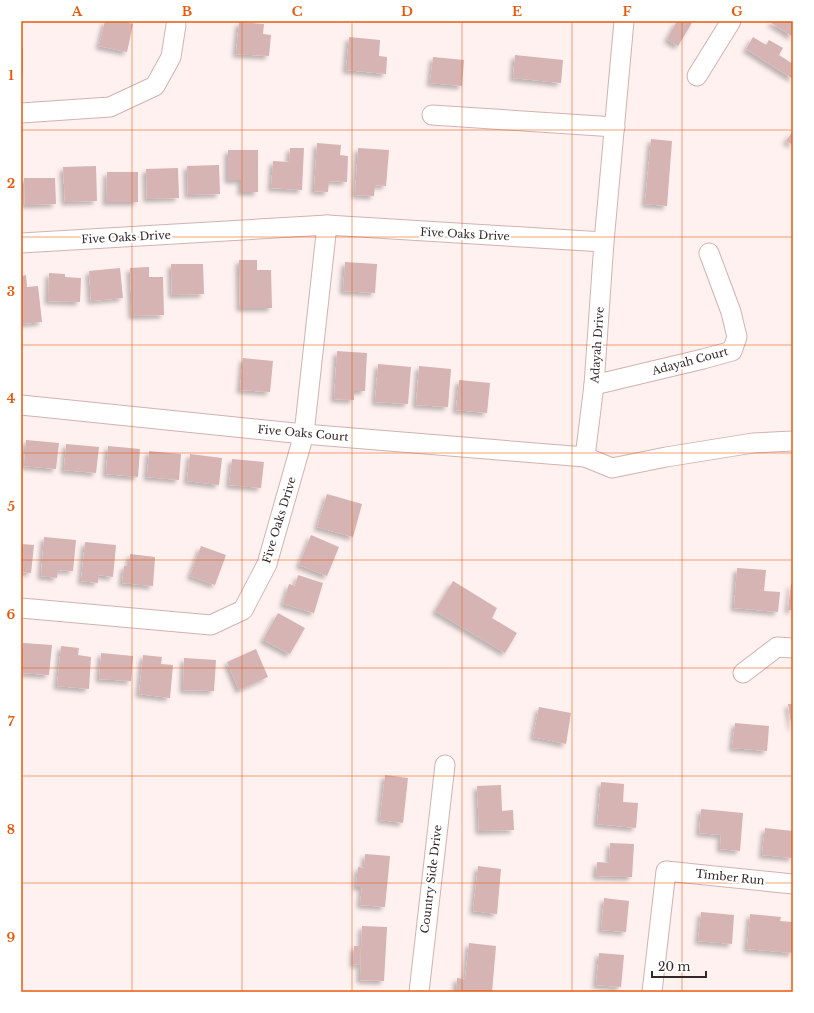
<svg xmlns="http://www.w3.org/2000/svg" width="814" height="1013" viewBox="0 0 814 1013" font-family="'Libre Baskerville',serif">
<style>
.building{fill:#d5b4b3;filter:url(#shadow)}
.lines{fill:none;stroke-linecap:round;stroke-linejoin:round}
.minor-casing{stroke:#d2b2b0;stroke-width:21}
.minor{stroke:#fff;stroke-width:19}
.grid{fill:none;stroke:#e8590c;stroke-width:1;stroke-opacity:0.55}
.labels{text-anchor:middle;stroke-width:4;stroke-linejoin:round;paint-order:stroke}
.street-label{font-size:11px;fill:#342727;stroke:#fff}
.neatline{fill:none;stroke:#e8590c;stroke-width:1.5}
.grid-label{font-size:13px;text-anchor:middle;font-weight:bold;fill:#e8590c}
</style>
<defs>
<filter id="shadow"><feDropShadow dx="-3.5" dy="3.5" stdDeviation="2" flood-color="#0004"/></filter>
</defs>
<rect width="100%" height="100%" fill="#fff1f0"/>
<g class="building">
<path d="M105,21H122L133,24L127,52L99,46Z"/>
<path d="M677,21H693L678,46L667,39Z"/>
<path d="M771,21H789L793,24V37L770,22Z"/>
<path d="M239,22L264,24L263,34L271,35L269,56L236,54Z"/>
<path d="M349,37L380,40L379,56L387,57L386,74L346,70Z"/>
<path d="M753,37L766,45L769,40L783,48L779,55L793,64V79L746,49Z"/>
<rect x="21" y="48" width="2" height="27"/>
<path d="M515,55L563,60L561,83L513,78Z"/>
<path d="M433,57L464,60L462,86L430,83Z"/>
<path d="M793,131V145L786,141Z"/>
<path d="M651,139L672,141L667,206L645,204Z"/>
<path d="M317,143L341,145L340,155L348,156L347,182L329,181L328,192L314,191Z"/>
<path d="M290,148H304L302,190L271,188L273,161L289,162Z"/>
<path d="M358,148L389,150L386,186L375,185L374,196L355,195Z"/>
<path d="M228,150H258V192H241V180H228Z"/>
<path d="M219,165L220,194L188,195L187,166Z"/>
<path d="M96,166L97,201L65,202L63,167Z"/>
<path d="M178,168L179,198L147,199L146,169Z"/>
<path d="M107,172H138V202H106Z"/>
<path d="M24,178H55L56,204L25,205Z"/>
<path d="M239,260H257V270H271L272,308H240Z"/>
<path d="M345,262L377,264L375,293L343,291Z"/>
<path d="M171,264H203L204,294L172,295Z"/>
<path d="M149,267V277H163L164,315L132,316L130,268Z"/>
<path d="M120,268L123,298L91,301L89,271Z"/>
<path d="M49,273L65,274V277L81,278L80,302L48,301Z"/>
<path d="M26,275L27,287L38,286L42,322L21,324V276Z"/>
<path d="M337,351L367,353L365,391H354V400L334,399Z"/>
<path d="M243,358L273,361L270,392L240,390Z"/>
<path d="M378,364L411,367L408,404L375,402Z"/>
<path d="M419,366L451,369L448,407L416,405Z"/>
<path d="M459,380L490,383L487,413L456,410Z"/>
<path d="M26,440L59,443L56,469L24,466Z"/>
<path d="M66,444L99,447L96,473L64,470Z"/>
<path d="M108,446L140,449L138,477L106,474Z"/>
<path d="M149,451L181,454L179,480L147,477Z"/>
<path d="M190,454L222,458L219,485L187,481Z"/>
<path d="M232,459L264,462L261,488L229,485Z"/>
<path d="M327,494L362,504L353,537L317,527Z"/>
<path d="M311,535L339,547L327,576L299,565Z"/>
<path d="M44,537L76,540L73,571L58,570L57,578L41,576Z"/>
<path d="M85,542L116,545L113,577L98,575V583L81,581Z"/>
<path d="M21,544L34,545L31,573L21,572Z"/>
<path d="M201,546L226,555L215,585L190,576Z"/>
<path d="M130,554L155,557L153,586L122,583L124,566H129Z"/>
<path d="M737,568L766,570L764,591L780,592L778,612L734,608Z"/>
<path d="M298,575L323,583L314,613L283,604L289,584L295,586Z"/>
<path d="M453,581L497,608L492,618L517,633L505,653L435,611Z"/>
<path d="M791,584H793V610H788Z"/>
<path d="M278,613L305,628L290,654L263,640Z"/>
<path d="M23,643L52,645L49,675L21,673Z"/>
<path d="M61,646L79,648L78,655L91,657L89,689L57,686Z"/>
<path d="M256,649L268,677L239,690L227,662Z"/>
<path d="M101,653L133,656L131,681L99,679Z"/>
<path d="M143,655L162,657L161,664L173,665L170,698L139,694Z"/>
<path d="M184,658L216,660L214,691L183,690Z"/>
<path d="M788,704H793V728L792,729Z"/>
<path d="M539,707L571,713L566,744L533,737Z"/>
<path d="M735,723L769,726L767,751L732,748Z"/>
<path d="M385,775L408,778L403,823L380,820Z"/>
<path d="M601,782L624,784L623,802L638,803L636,828L597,824Z"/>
<path d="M501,785L502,811L513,810L514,830L479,831L477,786Z"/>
<path d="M701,809L743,813L740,851L720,849L721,835L699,833Z"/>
<path d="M765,828L793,831V858L762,855Z"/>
<path d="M610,843L634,844L632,877L596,876L597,862L609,863Z"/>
<path d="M365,854L390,856L385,907L360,905L362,887H356L358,867L364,868Z"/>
<path d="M478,866L501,869L497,914L473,911Z"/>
<path d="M604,898L629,901L626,932L601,930Z"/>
<path d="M701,912L734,915L732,944L698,941Z"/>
<path d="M750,914L781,917L780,921L793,922V953L747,949Z"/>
<path d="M362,926L387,927L384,981L360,980Z"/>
<path d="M469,943L496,946L492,992H456L457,978L465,979Z"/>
<path d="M354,946H361L360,965L353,964Z"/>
<path d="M599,953L624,955L621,987L596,985Z"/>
</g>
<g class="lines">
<g class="minor-casing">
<g id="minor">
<path d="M697,76L731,21"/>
<path d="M21,113L110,107L155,86L171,57L176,25"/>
<path d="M432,115L615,127"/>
<path d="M21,243L327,225L604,242"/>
<path d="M594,385L703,359L732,351L737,337L731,312L709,253"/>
<path d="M21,405L304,434L585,457L612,468L666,457L753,443L793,441"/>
<path d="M585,457L594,385L604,242L624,21"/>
<path d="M21,608L211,625L243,610L267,564L304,434L327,225"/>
<path d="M743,673L777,647L793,648"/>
<path d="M419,992L445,765"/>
<path d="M652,992L666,871L793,884"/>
</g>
</g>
<use href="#minor" class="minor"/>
</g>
<path class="grid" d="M132,21V992M242,21V992M352,21V992M462,21V992M572,21V992M682,21V992M21,130H793M21,237H793M21,345H793M21,453H793M21,560H793M21,668H793M21,776H793M21,883H793"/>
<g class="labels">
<g class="street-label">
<text transform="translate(465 234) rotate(3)" y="4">Five Oaks Drive</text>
<text transform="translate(126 237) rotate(-3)" y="4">Five Oaks Drive</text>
<text transform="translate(597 345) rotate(-86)" y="4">Adayah Drive</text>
<text transform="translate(690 361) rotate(-15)" y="4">Adayah Court</text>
<text transform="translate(303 433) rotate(5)" y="4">Five Oaks Court</text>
<text transform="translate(279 520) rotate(-73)" y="4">Five Oaks Drive</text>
<text transform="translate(730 877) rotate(6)" y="4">Timber Run</text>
<text transform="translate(431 879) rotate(-83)" y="4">Country Side Drive</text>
</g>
</g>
<rect width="814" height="1013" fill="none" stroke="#ffffff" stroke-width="44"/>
<path d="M652 971v6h54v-6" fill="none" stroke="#342727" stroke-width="2"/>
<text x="658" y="971" font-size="12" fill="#342727" stroke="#ffffff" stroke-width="3" paint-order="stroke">20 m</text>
<rect x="22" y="22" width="770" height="969" class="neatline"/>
<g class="grid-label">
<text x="77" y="16">A</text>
<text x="187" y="16">B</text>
<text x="297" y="16">C</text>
<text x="407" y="16">D</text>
<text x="517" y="16">E</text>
<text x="627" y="16">F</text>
<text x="737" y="16">G</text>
<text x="11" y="80">1</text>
<text x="11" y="188">2</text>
<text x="11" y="296">3</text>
<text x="11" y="403">4</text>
<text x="11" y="511">5</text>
<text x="11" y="619">6</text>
<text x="11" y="726">7</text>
<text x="11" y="834">8</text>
<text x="11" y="942">9</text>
</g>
</svg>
